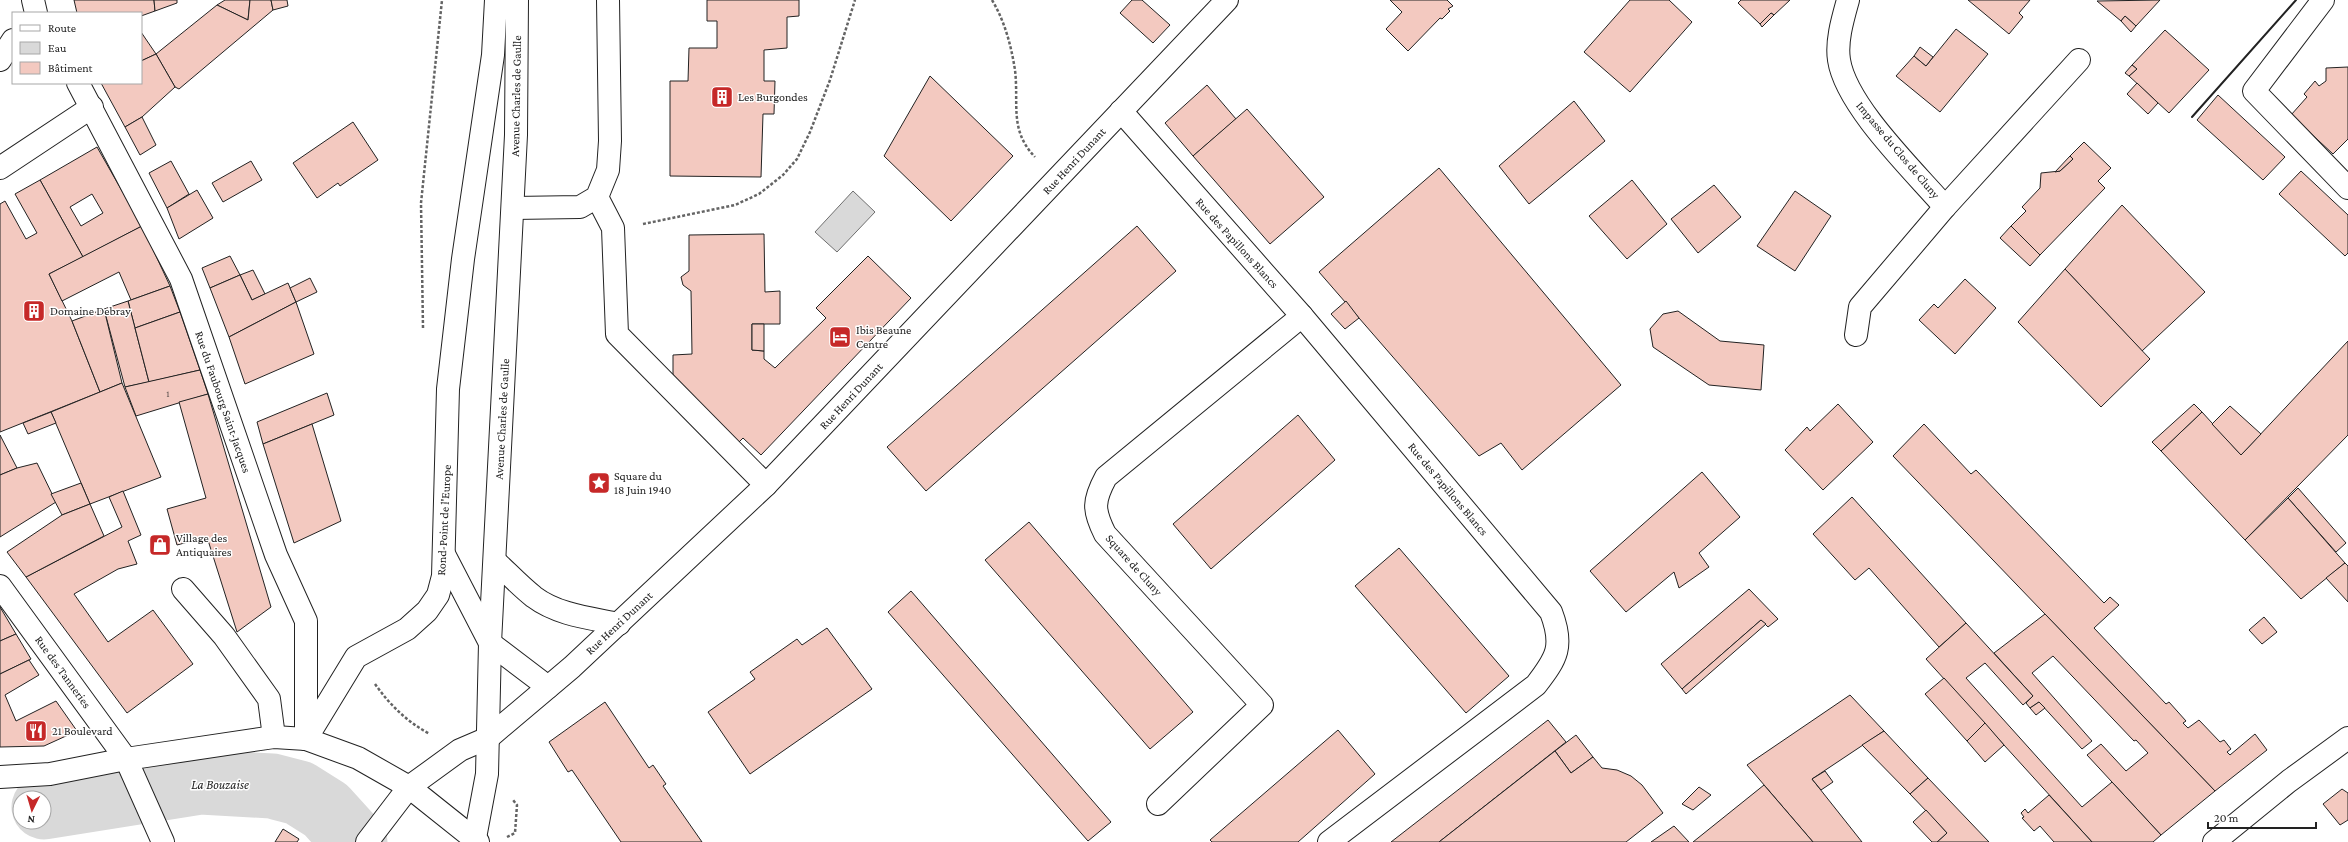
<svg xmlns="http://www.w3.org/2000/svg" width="2348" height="842" viewBox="0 0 2348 842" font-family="'Crimson Pro',serif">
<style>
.water{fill:#d9d9d9;stroke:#6f6f6f}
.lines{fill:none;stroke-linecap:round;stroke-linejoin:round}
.river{stroke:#d9d9d9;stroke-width:65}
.building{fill:#f3c9c0;stroke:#222;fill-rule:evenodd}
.minor-casing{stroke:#222;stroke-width:24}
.major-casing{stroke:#222;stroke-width:24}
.path{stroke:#646464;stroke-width:2.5;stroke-dasharray:3 2;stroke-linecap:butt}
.minor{stroke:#fff;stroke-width:22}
.major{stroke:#fff;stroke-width:22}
.wall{stroke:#222;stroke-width:2}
.labels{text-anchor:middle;stroke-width:3;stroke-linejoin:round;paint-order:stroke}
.number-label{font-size:10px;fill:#564c4a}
.street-label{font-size:12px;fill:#222;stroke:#fff}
.poi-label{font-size:12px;fill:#222;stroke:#fff;text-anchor:start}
.water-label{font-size:13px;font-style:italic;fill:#222;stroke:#fff}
</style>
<rect width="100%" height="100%" fill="#fff"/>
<g class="water">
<path d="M853,191L875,212L837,252L815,232Z"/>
<path d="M301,784L332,801L358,822L375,842H345L322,819L297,803Z"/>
</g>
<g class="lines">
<path class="river" d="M44,807L201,782L272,786L299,793L326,810L355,842"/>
</g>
<g class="building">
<path d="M74,0H154L155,11L141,16V13H77Z"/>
<path d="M154,0H177V3L155,11Z"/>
<path d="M225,0H250L248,20L217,5Z"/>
<path d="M250,0H271L273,10L179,89L175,87L156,54L217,5L248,20Z"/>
<path d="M271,0H287L288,6L273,10Z"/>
<path d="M707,0H799V16L787,17V48L764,50V81H775L774,114H763L761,177L670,176V81H688L689,48H717V21H707Z"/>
<path d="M1132,0H1142L1170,25L1153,43L1120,13Z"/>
<path d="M1390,0H1447L1453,6L1448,9L1450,11L1442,19L1440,18L1408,51L1386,29L1402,12Z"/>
<path d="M1630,0H1669L1692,22L1630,92L1584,52Z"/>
<path d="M1741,0H1790L1774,15L1771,13L1760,24L1738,3Z"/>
<path d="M1968,0H2030L2019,13L2023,17L2009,34Z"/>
<path d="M2160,0L2136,26L2125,16L2121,21L2097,1Z"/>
<path d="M1771,13L1774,15L1762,27L1760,24Z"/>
<path d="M2125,16L2136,26L2131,32L2121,21Z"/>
<path d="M1956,29L1988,54L1940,112L1896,76L1914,56L1926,66Z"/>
<path d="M2165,30L2209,70L2169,113L2129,76L2137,69L2132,65Z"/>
<path d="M141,32L156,54L141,61Z"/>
<path d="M1920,47L1933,57L1926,66L1914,56Z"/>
<path d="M156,54L175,87L142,117L125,127L101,83H141V61Z"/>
<path d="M2132,65L2137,69L2129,76L2125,73Z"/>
<path d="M2348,67V139L2333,154L2291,115L2307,97L2304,94L2315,81L2319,86L2326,81V68Z"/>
<path d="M930,76L1013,156L951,221L884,156Z"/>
<path d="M2137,83L2158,103L2148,114L2127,94Z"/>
<path d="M1207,85L1236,119L1193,156L1165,123Z"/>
<path d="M2218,95L2285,157L2263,180L2197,120Z"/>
<path d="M1574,101L1605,141L1529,204L1499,166Z"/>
<path d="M1247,109L1324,197L1270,244L1193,156Z"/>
<path d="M142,117L156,145L140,155L125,127Z"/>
<path d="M353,122L378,160L340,186L338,183L317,198L293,163Z"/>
<path d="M2084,142L2111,168L2098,181L2105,188L2040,255L2011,226L2026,211L2022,207L2040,188L2041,173L2060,171L2073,159L2070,156Z"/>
<path d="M97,147L142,226L83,257L40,180ZM92,194L103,213L81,226L70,207Z"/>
<path d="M2070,156L2073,159L2060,171L2055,172Z"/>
<path d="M171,161L189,194L167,208L149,173Z"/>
<path d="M251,161L262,180L223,202L212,183Z"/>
<path d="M1439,168L1621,385L1522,470L1501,443L1479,456L1319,272Z"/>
<path d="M2301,171L2348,215V253L2345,256L2279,194Z"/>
<path d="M40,180L83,257L49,274L72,321L100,392L0,432V204L5,201L26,239L37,233L15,194Z"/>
<path d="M1632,180L1667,224L1627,259L1589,216Z"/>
<path d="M1714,185L1741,217L1698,253L1671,219Z"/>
<path d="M197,190L213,218L179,239L167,208Z"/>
<path d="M1795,191L1831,216L1795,271L1757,246Z"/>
<path d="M2122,205L2205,292L2142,351L2065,269Z"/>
<path d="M142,226L170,286L131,300L119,272L62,301L49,274Z"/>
<path d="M1137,226L1176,271L926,491L887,447Z"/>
<path d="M2011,226L2040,255L2030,266L2000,238Z"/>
<path d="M764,234L765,292L780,291V324H752V350L764,351V359L775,368L826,318L816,308L868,256L911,298L761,455L743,438L738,443L673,382V355L692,354L691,291L683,285L681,277L689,271V235Z"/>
<path d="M230,256L240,275L210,288L202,268Z"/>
<path d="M2065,269L2150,359L2101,407L2018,322Z"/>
<path d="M253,270L265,294L252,300L240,275Z"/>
<path d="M240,275L252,300L288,283L296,302L229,337L210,288Z"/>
<path d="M310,278L317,292L296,302L290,288Z"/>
<path d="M1965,279L1996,308L1955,354L1919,320L1934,304L1938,308Z"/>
<path d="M170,286L180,312L135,328L128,301Z"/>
<path d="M128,301L149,382L125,387L104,309Z"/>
<path d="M1346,301L1359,318L1345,329L1331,314Z"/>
<path d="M296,302L314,354L245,384L229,337Z"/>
<path d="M104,309L122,383L100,392L72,321Z"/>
<path d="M1678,311L1720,341L1764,345L1761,390L1709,385L1653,347L1650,329L1663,314Z"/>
<path d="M180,312L200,370L149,382L135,328Z"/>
<path d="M752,324H764V351L752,350Z"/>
<path d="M2348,341V435L2245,540L2161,451L2202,412L2241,455Z"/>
<path d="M200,370L208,394L136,416L125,387Z"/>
<path d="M122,383L161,477L90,504L51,412Z"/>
<path d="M327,393L334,415L263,444L257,422Z"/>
<path d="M208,394L271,607L237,632L207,537L177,545L167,509L206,498L179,402Z"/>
<path d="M1838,404L1873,442L1823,490L1785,450L1807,427L1810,431Z"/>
<path d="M2194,404L2202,412L2161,451L2152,442Z"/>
<path d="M2230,406L2261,434L2241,455L2212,424Z"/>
<path d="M51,412L56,423L28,434L23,423Z"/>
<path d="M1298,415L1335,460L1211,569L1173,524Z"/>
<path d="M312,424L341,521L294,543L263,444Z"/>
<path d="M1924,424L1971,474L1976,470L2104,603L2110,597L2119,605L2094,628L2166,704L2169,702L2186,721L2183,723L2188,728L2199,720L2220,742L2224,740L2231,749L2227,752L2230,755L2255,734L2267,750L2215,791L1893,456Z"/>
<path d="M0,435L17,468L0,475Z"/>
<path d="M37,463L56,502L0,537V475L17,468Z"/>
<path d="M1702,472L1740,517L1699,553L1709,567L1679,588L1674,572L1626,612L1590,571Z"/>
<path d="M81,483L90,504L62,515L51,494Z"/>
<path d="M2298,488L2346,543L2336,552L2288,498Z"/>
<path d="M123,491L141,535L128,541L137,564L118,569L74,594L108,642L153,610L193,664L127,713L26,577L122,527L109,497Z"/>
<path d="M1852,497L1966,623L1939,647L1869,568L1855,580L1813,534Z"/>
<path d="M2288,498L2345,563L2301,599L2245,540Z"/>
<path d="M90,504L104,536L26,577L7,552L62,515Z"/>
<path d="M1029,522L1193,712L1150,749L985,560Z"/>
<path d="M1399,548L1509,676L1466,713L1355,586Z"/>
<path d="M2345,563L2348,566V602L2326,578Z"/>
<path d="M1749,589L1778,619L1768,627L1761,620L1682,689L1661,664Z"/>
<path d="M911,591L1111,822L1088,841L888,612Z"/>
<path d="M0,607L16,634L0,641Z"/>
<path d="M2045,614L2215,791L2161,835L2087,755L2101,744L2126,771L2148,753L2136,740L2134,741L2053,656L2032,673L2092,741L2082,749L2039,702L2030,708L2026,703L2033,696L1994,653Z"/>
<path d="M2264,617L2277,632L2262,644L2249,630Z"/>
<path d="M1761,620L1766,624L1686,694L1682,689Z"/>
<path d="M1966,623L2033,696L2023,705L1985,663L1966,678L2082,807L2112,782L2161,835L2153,842H2092L1926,659Z"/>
<path d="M827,628L872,689L750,774L708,712L755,679L750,672L797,639L802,645Z"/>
<path d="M16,634L31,659L0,674V641Z"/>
<path d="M29,660L39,675L5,695L16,721L56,701L77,731L44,746L0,747V674Z"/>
<path d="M1944,678L1985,723L1967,741L1925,694Z"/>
<path d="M1850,695L1884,731L1812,779L1862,842H1813L1747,765Z"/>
<path d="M605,702L649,768L653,765L666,784L663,786L702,842H621L572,770L568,772L549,742Z"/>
<path d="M2039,702L2045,708L2036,715L2030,708Z"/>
<path d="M1548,720L1566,742L1439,842H1391Z"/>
<path d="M1985,723L2004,745L1985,762L1967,741Z"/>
<path d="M1338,730L1375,774L1298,842H1212L1210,840Z"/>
<path d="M1884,731L1928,778L1910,794L1862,745Z"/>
<path d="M1576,735L1593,757L1571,773L1555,751Z"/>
<path d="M1555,751L1571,773L1593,757L1602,768L1617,770L1631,776L1642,785L1663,813L1626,842H1439Z"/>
<path d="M1825,771L1833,782L1821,790L1812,779Z"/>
<path d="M1928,778L1989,842H1937L1947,833L1910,794Z"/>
<path d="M1764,785L1813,842H1693Z"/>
<path d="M1699,787L1711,795L1693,810L1682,804Z"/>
<path d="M2342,789L2348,793V820L2340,825L2323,804Z"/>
<path d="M2049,795L2092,842H2054L2040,826L2034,831L2022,818L2024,817L2021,813L2025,809L2028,813Z"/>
<path d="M1926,810L1947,833L1937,842H1932L1913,822Z"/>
<path d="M1674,826L1689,842H1651Z"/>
<path d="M283,829L299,839L297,842H275Z"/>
</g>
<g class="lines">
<g class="minor-casing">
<g id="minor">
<path d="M33,0L36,13"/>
<path d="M1848,0C1843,18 1836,41 1839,60C1846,106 1914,171 1945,207L2079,60"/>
<path d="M2323,0L2254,91L2348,188"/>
<path d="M0,60L13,40"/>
<path d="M78,83L181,279L276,555L306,621V739"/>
<path d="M1121,111L1302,316L1551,612C1564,646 1557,658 1536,685L1329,842"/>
<path d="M0,168L92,107"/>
<path d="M597,197L613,228L617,334L766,485"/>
<path d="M513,208L580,207L597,197L608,170L610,141L608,0"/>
<path d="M1856,335L1860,307L1945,207"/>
<path d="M445,556L490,643L548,687"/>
<path d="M495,561C508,573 520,586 534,597C558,615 590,618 619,624"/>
<path d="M0,586L126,759L163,842"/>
<path d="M183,589L224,636L269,699L274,737"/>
<path d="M1158,804L1262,705L1105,534C1093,510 1093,501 1106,477L1302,316"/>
<path d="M367,842L409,787L460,750L488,738L572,667L766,485L1227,0"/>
</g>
</g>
<g class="major-casing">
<g id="major">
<path d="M306,739L356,657L407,629L427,611L438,595L443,576L448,389L463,259L493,55L496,0"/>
<path d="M0,777L50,774L126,759L274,737L306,739L358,758L409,787L478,842"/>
<path d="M475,838L487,774L490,643L516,135L517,0"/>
<path d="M2214,842L2289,781L2348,738"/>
</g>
</g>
<g class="path">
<path d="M992,0C1005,22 1011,45 1015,70C1019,104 1009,130 1035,157"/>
<path d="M643,224L735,205L759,194L783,175L797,159L810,132L830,80L855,0"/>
<path d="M423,328L421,203L442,0"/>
<path d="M375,684C390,705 407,722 430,734"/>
<path d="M507,837L515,833L517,805L513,800"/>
</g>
<use href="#minor" class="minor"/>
<use href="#major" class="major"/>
<path class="wall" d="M2192,117L2296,0"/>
</g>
<defs>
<g id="building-square" transform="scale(1.15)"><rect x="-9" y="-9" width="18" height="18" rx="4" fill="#c62828" stroke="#fff"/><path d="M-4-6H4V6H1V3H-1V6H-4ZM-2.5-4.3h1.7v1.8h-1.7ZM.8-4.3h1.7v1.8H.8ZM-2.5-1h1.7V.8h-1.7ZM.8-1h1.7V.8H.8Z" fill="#fff"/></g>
<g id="hotel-square" transform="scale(1.15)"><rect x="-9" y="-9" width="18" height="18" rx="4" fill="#c62828" stroke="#fff"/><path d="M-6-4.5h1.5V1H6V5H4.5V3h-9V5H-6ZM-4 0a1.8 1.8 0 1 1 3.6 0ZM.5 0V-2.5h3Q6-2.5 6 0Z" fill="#fff"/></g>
<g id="sight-square" transform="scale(1.15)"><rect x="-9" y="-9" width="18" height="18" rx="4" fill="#c62828" stroke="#fff"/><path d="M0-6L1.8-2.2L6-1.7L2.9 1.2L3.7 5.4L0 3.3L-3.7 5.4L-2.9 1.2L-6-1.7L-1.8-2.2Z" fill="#fff"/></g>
<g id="shop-square" transform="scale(1.15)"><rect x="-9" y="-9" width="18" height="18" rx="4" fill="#c62828" stroke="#fff"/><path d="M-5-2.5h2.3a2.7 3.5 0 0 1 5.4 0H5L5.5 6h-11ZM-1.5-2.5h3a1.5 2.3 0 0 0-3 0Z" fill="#fff"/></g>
<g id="restaurant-square" transform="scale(1.15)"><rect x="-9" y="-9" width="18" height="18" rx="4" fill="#c62828" stroke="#fff"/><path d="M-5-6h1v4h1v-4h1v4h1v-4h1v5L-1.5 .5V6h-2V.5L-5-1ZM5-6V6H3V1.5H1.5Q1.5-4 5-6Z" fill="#fff"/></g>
</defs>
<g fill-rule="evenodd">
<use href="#building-square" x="722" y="97"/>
<use href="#building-square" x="34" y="311"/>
<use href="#hotel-square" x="840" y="337"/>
<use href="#sight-square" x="599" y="483"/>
<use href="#shop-square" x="160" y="545"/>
<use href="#restaurant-square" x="36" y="731"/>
</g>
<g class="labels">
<g class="number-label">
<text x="168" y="397">1</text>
</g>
<g class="street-label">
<text transform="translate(516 96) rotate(-89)" y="4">Avenue Charles de Gaulle</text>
<text transform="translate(1898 150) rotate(50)" y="4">Impasse du Clos de Cluny</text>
<text transform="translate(1074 161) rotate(-47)" y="4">Rue Henri Dunant</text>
<text transform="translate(1237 243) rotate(48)" y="4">Rue des Papillons Blancs</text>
<text transform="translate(851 396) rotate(-47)" y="4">Rue Henri Dunant</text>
<text transform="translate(223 402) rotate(71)" y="4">Rue du Faubourg Saint-Jacques</text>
<text transform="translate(502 419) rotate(-87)" y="4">Avenue Charles de Gaulle</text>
<text transform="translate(1448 489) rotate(50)" y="4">Rue des Papillons Blancs</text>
<text transform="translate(444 520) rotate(-87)" y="4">Rond-Point de l'Europe</text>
<text transform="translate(1134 565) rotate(48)" y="4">Square de Cluny</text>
<text transform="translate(619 623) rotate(-43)" y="4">Rue Henri Dunant</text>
<text transform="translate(63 672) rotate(54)" y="4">Rue des Tanneries</text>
</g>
<g class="poi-label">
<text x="738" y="101">Les Burgondes</text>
<text x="50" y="315">Domaine Debray</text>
<text x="856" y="334">Ibis Beaune<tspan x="856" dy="14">Centre</tspan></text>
<text x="614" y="480">Square du<tspan x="614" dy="14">18 Juin 1940</tspan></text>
<text x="176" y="542">Village des<tspan x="176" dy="14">Antiquaires</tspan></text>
<text x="52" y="735">21 Boulevard</text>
</g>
<g class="water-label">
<text x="220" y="789">La Bouzaise</text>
</g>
</g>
<rect x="12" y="12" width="130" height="72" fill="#ffffff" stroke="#a7a7a7"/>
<rect x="20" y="25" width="20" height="6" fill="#ffffff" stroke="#a7a7a7"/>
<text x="48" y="32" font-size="12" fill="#222222">Route</text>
<rect x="20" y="42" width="20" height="12" fill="#d9d9d9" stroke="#a7a7a7"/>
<text x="48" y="52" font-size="12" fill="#222222">Eau</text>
<rect x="20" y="62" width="20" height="12" fill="#f3c9c0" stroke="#a7a7a7"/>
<text x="48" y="72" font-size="12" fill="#222222">Bâtiment</text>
<g transform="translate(32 810) rotate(185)"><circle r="19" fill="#ffffff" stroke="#a7a7a7"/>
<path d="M0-3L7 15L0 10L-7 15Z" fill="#c62828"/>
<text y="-6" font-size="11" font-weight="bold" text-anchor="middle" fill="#222222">N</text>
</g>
<path d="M2208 822v6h108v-6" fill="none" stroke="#222222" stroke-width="2"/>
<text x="2214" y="822" font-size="12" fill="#222222" stroke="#ffffff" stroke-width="3" paint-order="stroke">20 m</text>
</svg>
